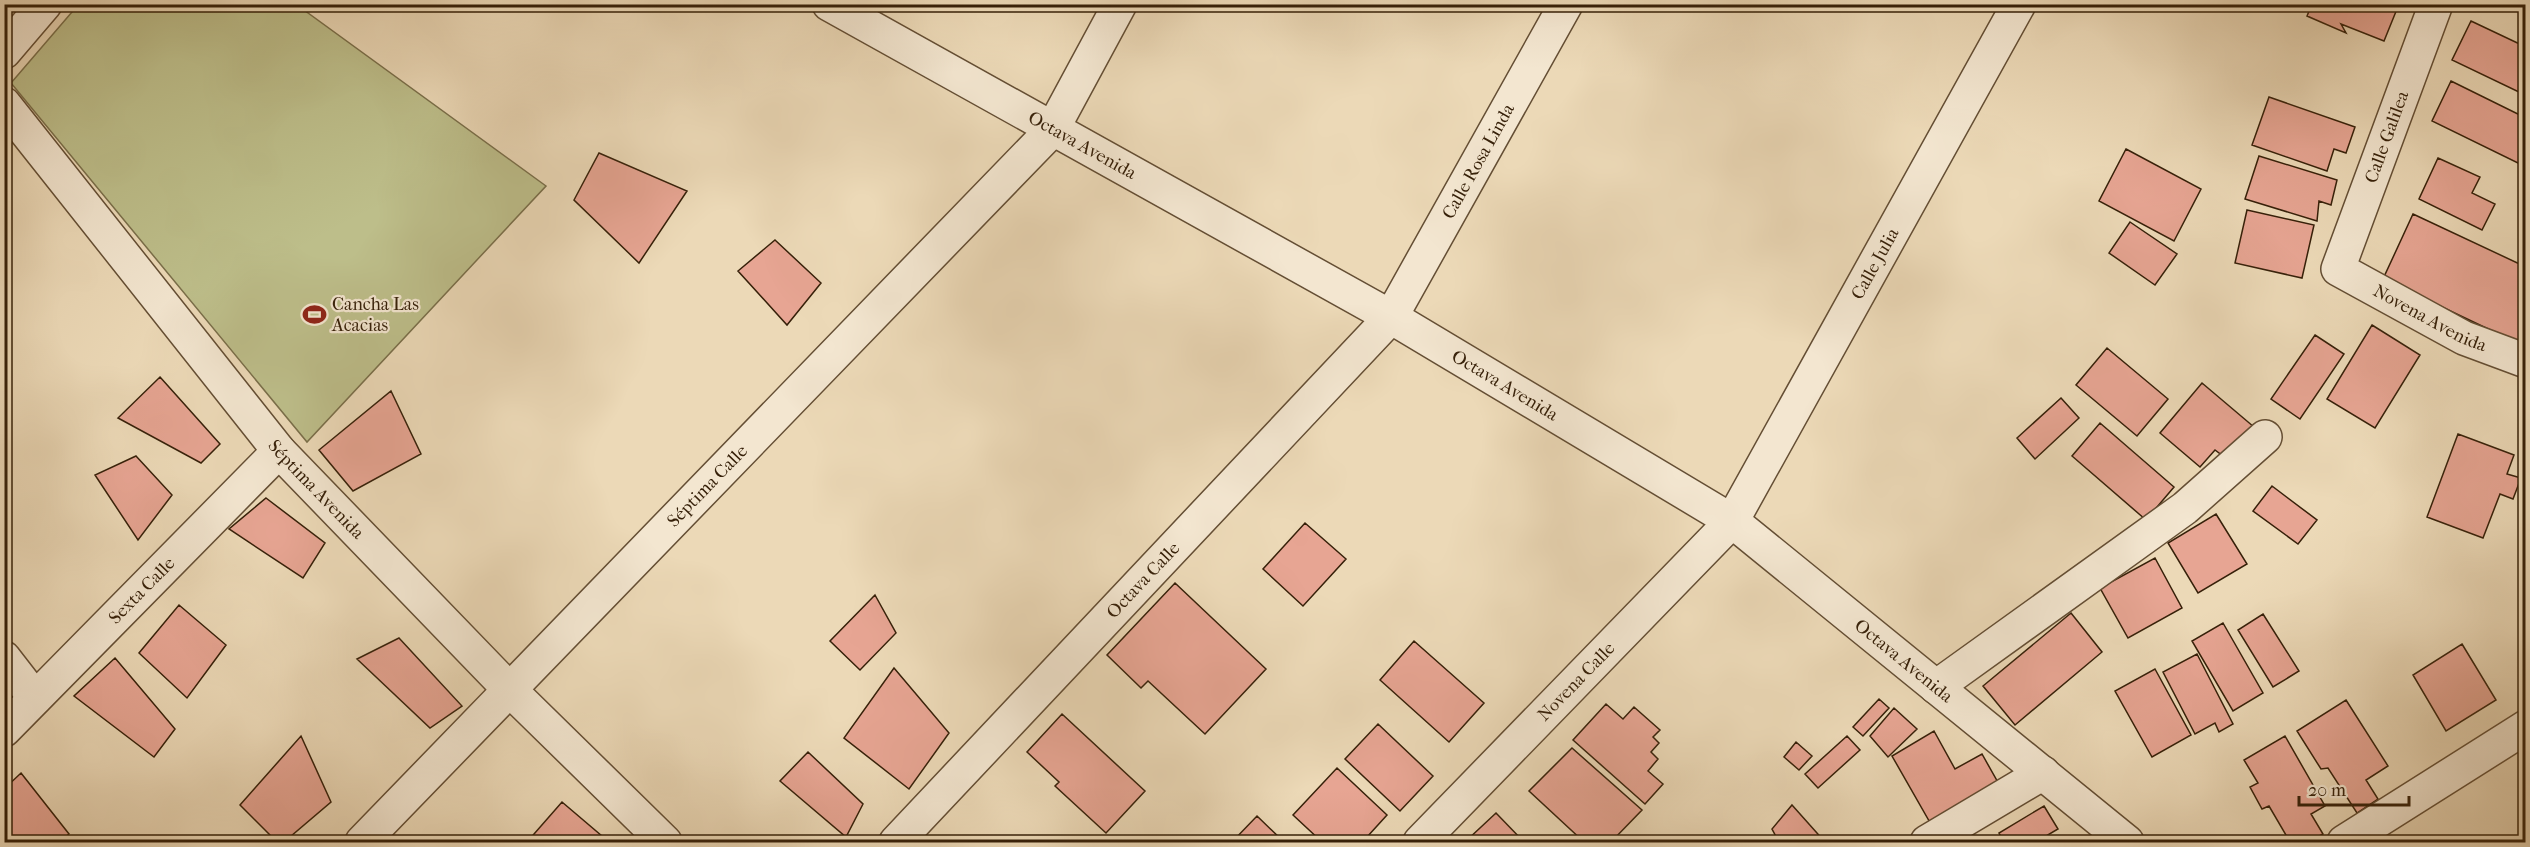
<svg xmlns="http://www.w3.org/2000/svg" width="2530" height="847" viewBox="0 0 2530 847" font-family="'IM FELL French Canon',serif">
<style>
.pitch{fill:#bdbe8a;stroke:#7a6f4a;stroke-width:1.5}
.building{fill:#e7a593;stroke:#362009;stroke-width:1.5}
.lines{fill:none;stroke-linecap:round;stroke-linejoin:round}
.minor-casing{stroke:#644e34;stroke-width:36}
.minor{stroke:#f3e6d0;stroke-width:33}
.labels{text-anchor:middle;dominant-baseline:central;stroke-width:4.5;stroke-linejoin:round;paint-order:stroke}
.street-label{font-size:18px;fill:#362009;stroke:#f3e6d0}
.poi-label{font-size:18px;fill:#362009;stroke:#f3e6d0;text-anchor:start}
</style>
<rect width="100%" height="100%" fill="#ecd9b7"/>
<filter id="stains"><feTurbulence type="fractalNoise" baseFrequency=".00333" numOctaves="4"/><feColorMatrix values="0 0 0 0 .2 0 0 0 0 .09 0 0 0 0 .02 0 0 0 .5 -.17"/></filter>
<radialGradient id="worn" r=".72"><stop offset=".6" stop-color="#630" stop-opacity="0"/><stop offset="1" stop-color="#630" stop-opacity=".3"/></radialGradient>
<!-- pitch -->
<path class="pitch" d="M78 5H297L546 186 307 442 11 83Z"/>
<!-- building -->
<path class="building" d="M2312 4H2399L2384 41 2341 24 2346 33 2307 16Z
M2471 21 2526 47V84L2521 93 2452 60Z
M2451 81 2526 118V152L2520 164 2432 121Z
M2269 97 2355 127 2346 153 2334 149 2327 171 2252 145Z
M2126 149 2201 189 2174 241 2099 201Z
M599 153 687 191 639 263 574 200Z
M2259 156 2337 180 2331 205 2319 201 2317 221 2245 199Z
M2438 158 2480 177 2472 193 2495 204 2482 230 2419 199Z
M2247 210 2314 225 2302 278 2235 263Z
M2413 214 2526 267 2524 346 2383 279Z
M2130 222 2177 254 2155 285 2109 253Z
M775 240 821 283 787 325 738 271Z
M2372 325 2420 355 2375 428 2327 399Z
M2315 335 2344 354 2300 419 2271 399Z
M2107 348 2168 399 2137 436 2076 385Z
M160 377 220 444 201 463 118 418Z
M2202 383 2254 427 2227 459 2215 450 2200 467 2160 433Z
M391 391 421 454 353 491 319 450Z
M2061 398 2079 418 2035 459 2017 438Z
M2100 423 2174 487 2146 520 2072 456Z
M2458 434 2514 455 2507 474 2521 478 2513 499 2500 494 2483 538 2427 517Z
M136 456 172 495 138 540 95 475Z
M2272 486 2317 520 2298 544 2253 511Z
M266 498 325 543 303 578 229 529Z
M2216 514 2247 564 2198 593 2168 543Z
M1305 523 1346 559 1303 606 1263 569Z
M2155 558 2182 608 2128 638 2100 588Z
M1175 583 1266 669 1205 734 1148 681 1141 688 1107 655Z
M875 595 896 633 860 670 830 641Z
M179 605 226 645 187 698 139 653Z
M2071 613 2102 652 2015 725 1983 686Z
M2263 614 2299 671 2273 687 2238 630Z
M2223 623 2263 693 2233 711 2192 641Z
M399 638 462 706 430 728 357 659Z
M1414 641 1484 703 1449 742 1380 680Z
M2462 644 2496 700 2446 731 2413 675Z
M2197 654 2233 724 2219 732 2215 723 2195 734 2163 672Z
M115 658 175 729 154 757 74 696Z
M894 668 949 733 909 789 844 738Z
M2155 669 2191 735 2152 757 2115 691Z
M1879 699 1889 708 1863 736 1853 727Z
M2346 700 2388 766 2366 780 2378 799 2357 813 2328 768 2321 769 2297 731Z
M1606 704 1623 719 1634 707 1660 730 1653 737 1659 743 1651 752 1658 759 1648 771 1663 784 1645 804 1573 740Z
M1894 708 1917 729 1888 757 1870 736Z
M1062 714 1145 791 1106 833 1055 786 1059 782 1027 752Z
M1378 724 1433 776 1400 811 1345 759Z
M1934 731 1955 769 1982 754 2000 786 1932 826 1892 756Z
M301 736 331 802 284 842H277L240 805Z
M1847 736 1860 750 1818 788 1805 774Z
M2285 736 2325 806 2311 814 2323 834 2308 842H2290L2269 806 2262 809 2250 787 2258 783 2244 760Z
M1796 742 1812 756 1799 770 1784 757Z
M1572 748 1642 810 1611 842H1584L1529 791Z
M808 752 863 804 846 837 780 781Z
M1337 768 1387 815 1367 837 1372 842H1322L1293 815Z
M21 773 69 834 59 842H4V789Z
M562 802 609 842H527Z
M1792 805 1825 842H1779L1772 829Z
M2044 806 2058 829 2036 842H2004L1999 833Z
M1496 813 1524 842H1465Z
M1257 816 1284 842H1232Z"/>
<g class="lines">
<defs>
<g id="minor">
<path id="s1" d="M829 4 1391 317 1732 521 2127 842"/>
<path id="s2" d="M2436 4 2338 269 2464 338 2526 361"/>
<path d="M4 52 45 4"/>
<path id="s3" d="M4 104 279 451 509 689 665 842"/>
<path d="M4 658 35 698"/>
<path d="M1936 687 2185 508 2265 437"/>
<path id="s4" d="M4 730 279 451"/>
<path id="s5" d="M362 842 1052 130 1120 4"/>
<path id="s6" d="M896 842 1391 317 1566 4"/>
<path id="s7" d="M1420 842 1732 521 2019 4"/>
<path d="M1927 842 2043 773"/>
<path d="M2344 842 2526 727"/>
</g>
</defs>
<!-- minor casing -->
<use href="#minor" class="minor-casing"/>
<!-- minor -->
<use href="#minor" class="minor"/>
</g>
<!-- icons -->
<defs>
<symbol id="stadium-bare" viewBox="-9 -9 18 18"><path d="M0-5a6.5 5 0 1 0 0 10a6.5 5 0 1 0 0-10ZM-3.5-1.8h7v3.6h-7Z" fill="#8f2418" stroke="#f3e6d0" stroke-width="2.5" paint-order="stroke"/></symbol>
</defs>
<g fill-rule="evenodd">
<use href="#stadium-bare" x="298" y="298" width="33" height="33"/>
</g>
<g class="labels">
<!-- street labels -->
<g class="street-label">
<text transform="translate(2387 137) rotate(-70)">Calle Galilea</text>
<text stroke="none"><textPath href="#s1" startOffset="290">Octava Avenida</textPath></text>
<text stroke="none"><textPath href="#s6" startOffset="900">Calle Rosa Linda</textPath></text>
<text stroke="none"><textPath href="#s7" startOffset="742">Calle Julia</textPath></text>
<text stroke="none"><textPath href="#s2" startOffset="387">Novena Avenida</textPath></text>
<text stroke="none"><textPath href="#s1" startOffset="776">Octava Avenida</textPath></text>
<text stroke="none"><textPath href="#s5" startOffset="496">Séptima Calle</textPath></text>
<text stroke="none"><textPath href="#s3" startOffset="496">Séptima Avenida</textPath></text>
<text stroke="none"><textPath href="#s6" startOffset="360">Octava Calle</textPath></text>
<text stroke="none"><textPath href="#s4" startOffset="196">Sexta Calle</textPath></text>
<text stroke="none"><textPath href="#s1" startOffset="1262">Octava Avenida</textPath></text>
<text stroke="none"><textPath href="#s7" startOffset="224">Novena Calle</textPath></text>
</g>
<!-- poi labels -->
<g class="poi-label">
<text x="332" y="304">Cancha Las<tspan x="332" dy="21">Acacias</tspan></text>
</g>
</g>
<!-- margin -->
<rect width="2530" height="847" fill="none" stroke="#ecd9b7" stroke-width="24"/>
<rect x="6" y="6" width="2518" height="835" fill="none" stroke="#362009" stroke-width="3"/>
<rect x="12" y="12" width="2506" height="823" fill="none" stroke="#362009" stroke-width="1.5"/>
<!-- scale -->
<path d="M2299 796v9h110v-9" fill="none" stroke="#362009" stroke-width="3"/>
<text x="2308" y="796" font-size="18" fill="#362009" stroke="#f3e6d0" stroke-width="4.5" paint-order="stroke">20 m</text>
<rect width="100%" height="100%" filter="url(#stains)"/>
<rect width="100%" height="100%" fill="url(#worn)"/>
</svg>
